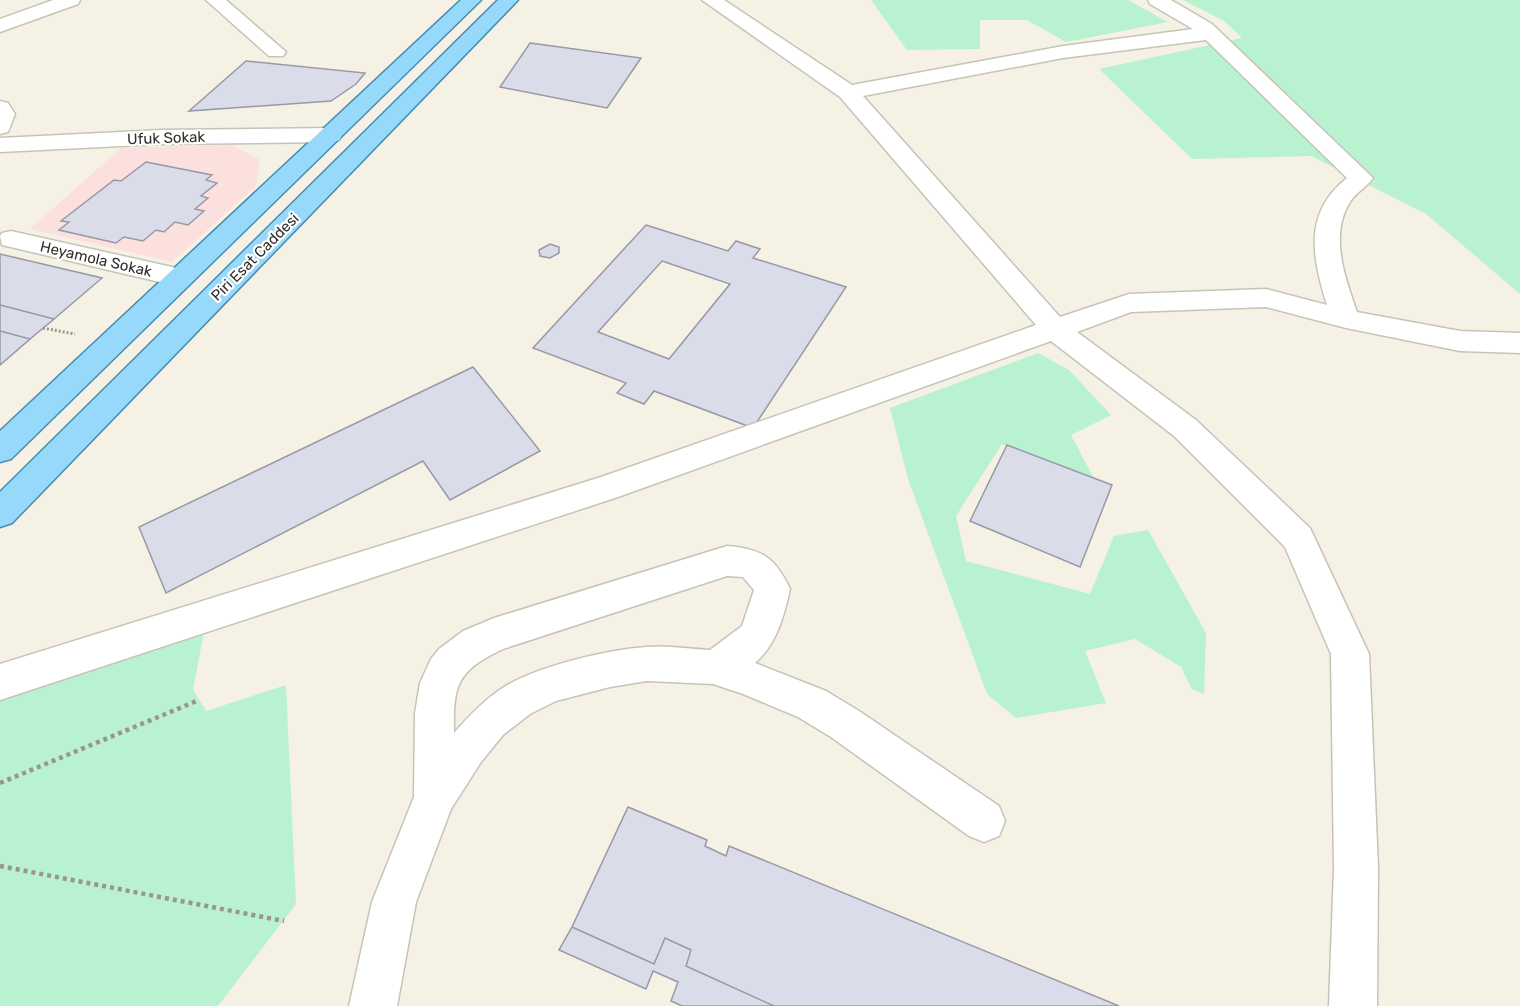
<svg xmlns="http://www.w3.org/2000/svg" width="1520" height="1006" viewBox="0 0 1520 1006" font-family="Rubik,sans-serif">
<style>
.medical{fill:#fbe0de}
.green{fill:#b9f2d1}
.building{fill:#dbdce9;stroke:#9899a4;stroke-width:1.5;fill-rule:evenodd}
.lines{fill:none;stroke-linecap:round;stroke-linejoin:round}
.minor-casing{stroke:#c6c3b7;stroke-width:3}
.major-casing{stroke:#468cb1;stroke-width:3}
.path-far1{stroke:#99968e;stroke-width:3;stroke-dasharray:2 2;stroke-linecap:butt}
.path{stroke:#99968e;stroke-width:4.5;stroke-dasharray:4 4;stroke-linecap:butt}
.minor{fill:#fff;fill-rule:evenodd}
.major{fill:#97d9fb;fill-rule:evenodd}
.labels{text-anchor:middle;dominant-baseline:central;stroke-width:4.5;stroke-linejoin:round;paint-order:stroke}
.far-street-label{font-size:15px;fill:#302e2a;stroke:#fff}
</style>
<rect width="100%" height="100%" fill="#f5f1e5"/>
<!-- medical -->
<path class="medical" d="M232 145 260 160 256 186 172 262 30 229 121 148Z"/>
<!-- green -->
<path class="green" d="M871 0H1128L1168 22 1066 42 1027 20H980V49L907 50Z
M1183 0H1520V294L1426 214 1311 156 1192 159 1099 69 1242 38 1224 21Z
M1038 353 1069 370 1111 415 1071 435 1100 490 1002 444 956 516 966 561 1090 594 1114 536 1148 530 1206 633 1204 694 1192 689 1181 667 1135 639 1085 651 1106 703 1016 718 987 694 908 479 890 408Z
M204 631 193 690 206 711 286 685 296 904 218 1006H0V700Z"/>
<!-- building -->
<path class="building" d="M530 43 641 58 607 108 500 87Z
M246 61 365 73 356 84 331 101 189 111Z
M146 162 212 175 206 180 217 183 201 196 208 198 195 209 204 211 188 225 175 222 164 232 156 230 143 241 124 237 116 243 59 230 69 222 61 221 114 180 121 181Z
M646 225 728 251 736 241 760 249 753 258 846 287 753 428 654 391 644 404 617 393 626 383 533 348ZM662 261 730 284 669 359 598 332Z
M550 244 559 247V253L550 258 540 256 539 250Z
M0 254 102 278 54 319 0 305Z
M0 305 54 319 30 339 0 331Z
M0 331 30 339 0 365Z
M473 367 540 451 450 500 423 461 166 593 139 527Z
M1007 445 1112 485 1080 567 970 521Z
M628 807 707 840 705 846 726 856 729 846 1119 1006H774L686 966 691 950 665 938 654 964 572 927Z
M572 927 654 964 665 938 691 950 686 966 774 1006H682L671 1001 678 982 653 971 646 989 559 950Z"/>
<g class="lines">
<defs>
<path id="minor" d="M53 0H80L78 4 0 32V19Z
M206 0H226L286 52 283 56H269Z
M702 0H724L852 85 1063 46 1193 29 1150 4 1148 0H1171L1212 24 1373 178C1367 187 1356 192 1350 202 1329 235 1345 278 1357 312L1460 331 1520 333V353L1460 351 1346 328 1266 307 1131 312 1077 332 1196 420 1310 528 1369 654 1378 868 1377 1006H1329L1334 868 1331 654 1285 547 1174 436 1051 341 618 497 0 700V664L601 477 1036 325 840 97ZM1206 40 1347 178C1303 213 1312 257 1327 305L1266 289 1129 294 1060 317 863 96 1063 58Z
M0 101 8 103 15 114 8 132 0 134Z
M331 128 339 130 342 135 339 140 331 142 162 144 0 152V138L162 130Z
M11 231 181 269 190 272 194 278 190 284 181 287 2 245 0 236 2 233Z
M727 546C762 549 775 557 790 589 784 616 777 644 755 663L826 691 859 711 999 806 1005 821 999 836 984 842 969 836 831 737 798 717 743 694 713 684 647 681 610 687 556 701 530 714 503 735 481 762 451 809 416 902 397 1006H349L372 902 414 797 415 713 420 683 431 659 439 649 463 631 494 618ZM727 576 743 577 754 590 742 626 710 650C689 649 667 645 646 647 605 650 534 667 501 689 482 702 468 717 454 733 453 684 457 671 503 649Z"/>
<path id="major" d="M461 0H481L11 459 0 462V431Z
M498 0H518L12 523 0 527V492Z"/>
</defs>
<!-- minor casing -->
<use href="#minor" class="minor-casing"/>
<!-- major casing -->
<use href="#major" class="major-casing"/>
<!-- path-far1 -->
<path class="path-far1" d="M43 328 75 334"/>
<!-- path -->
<path class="path" d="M0 783 199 700
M0 866 284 921"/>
<!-- minor -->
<use href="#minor" class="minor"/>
<!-- major -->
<use href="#major" class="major"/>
</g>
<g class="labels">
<!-- far-street labels -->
<g class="far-street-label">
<text transform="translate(166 138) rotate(-2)">Ufuk Sokak</text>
<text transform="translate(255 257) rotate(-45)">Piri Esat Caddesi</text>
<text transform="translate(96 259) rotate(13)">Heyamola Sokak</text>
</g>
</g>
</svg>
